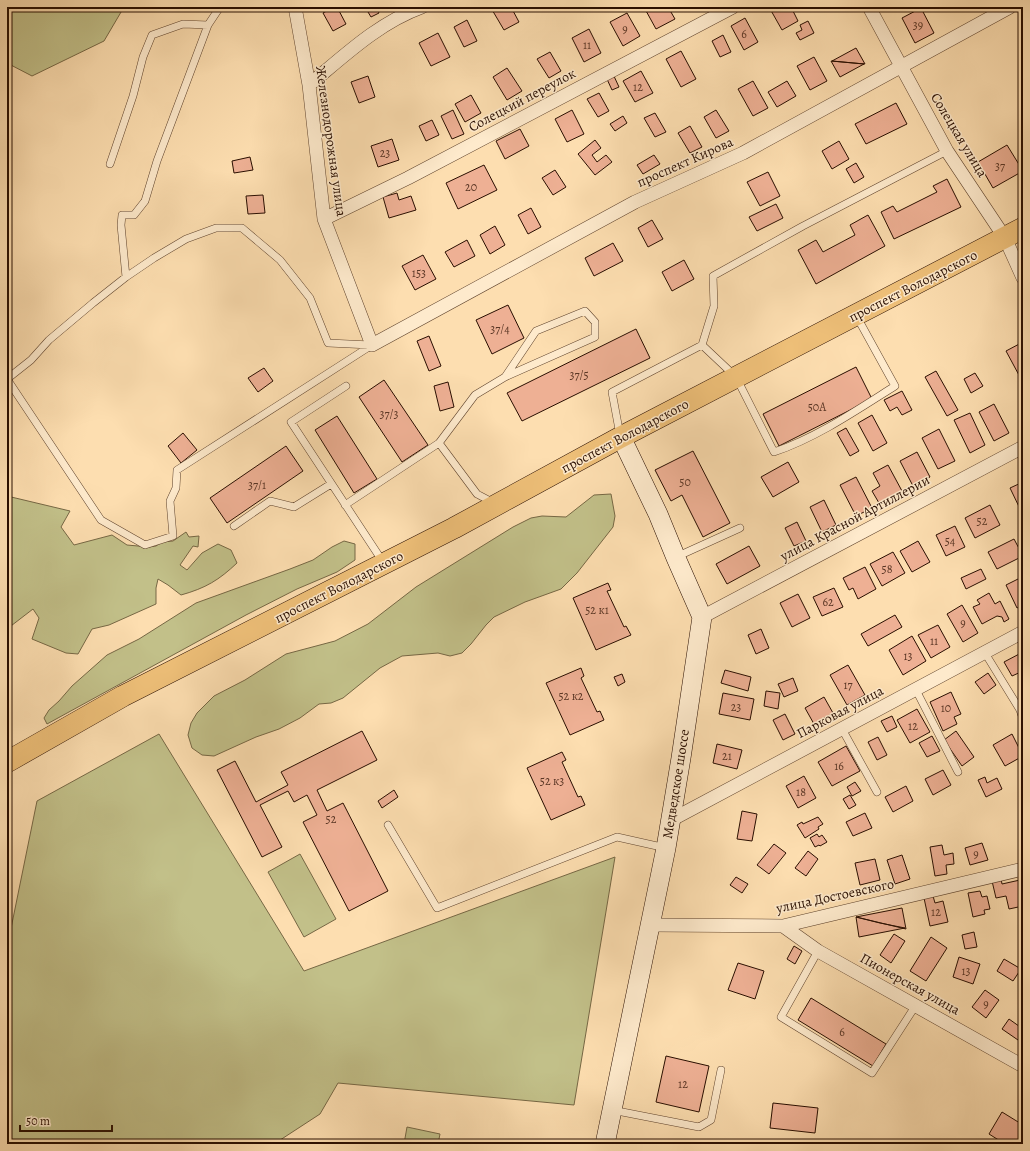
<svg xmlns="http://www.w3.org/2000/svg" width="1030" height="1151" viewBox="0 0 1030 1151" font-family="Alegreya,serif">
<style>
.green{fill:#c2c089;stroke:#766744}
.building{fill:#eeb094;stroke:#290e00}
.lines{fill:none;stroke-linecap:round;stroke-linejoin:round}
.lane-casing{stroke:#5e422c;stroke-width:8}
.street-casing{stroke:#5e422c;stroke-width:14}
.secondary-casing{stroke:#290e00;stroke-width:20}
.primary-casing{stroke:#290e00;stroke-width:22}
.lane{stroke:#feeacc;stroke-width:7}
.street{stroke:#feeacc;stroke-width:13}
.secondary{stroke:#feeacc;stroke-width:19}
.primary{stroke:#eebf78;stroke-width:21}
.labels{text-anchor:middle;dominant-baseline:central;stroke-width:3;stroke-linejoin:round;paint-order:stroke}
.number-label{font-size:12px;fill:#5a3625}
.street-label{font-size:14px;fill:#290e00;stroke:#feeacc}
</style>
<rect width="100%" height="100%" fill="#fddeb0"/>
<filter id="stains"><feTurbulence type="fractalNoise" baseFrequency=".005" numOctaves="4"/><feColorMatrix values="0 0 0 0 .2 0 0 0 0 .09 0 0 0 0 .02 0 0 0 .5 -.17"/></filter>
<radialGradient id="worn" r=".72"><stop offset=".6" stop-color="#630" stop-opacity="0"/><stop offset="1" stop-color="#630" stop-opacity=".3"/></radialGradient>
<!-- green -->
<path class="green" d="M7 7H124L104 41 32 76 7 63Z
M611 494 615 516 613 527 577 573 561 589 525 602 494 617 486 625 471 644 462 653 450 656 438 653 402 656 380 668 343 698 331 703 319 704 300 718 279 729 256 737 214 756 202 755 192 748 188 735 191 723 197 713 214 696 245 680 286 654 335 641 368 624 416 587 513 527 531 518 542 516 566 517 594 495Z
M7 496 70 511 61 527 74 545 112 535 127 545 149 547 156 546 162 542 173 541 186 532 189 537 199 536 198 547 193 546 180 565 187 570 202 553 218 544 231 550 237 563C219 580 206 588 181 595L168 585 158 579 156 588V604L109 625 92 629 78 654 66 653 32 639 39 618 33 609 7 629Z
M344 541 355 544V560L337 572 297 589 246 615 47 724 44 718 49 710 59 701 72 686 107 655 139 639 196 603 290 569 313 560 332 547Z
M159 734 304 971 615 857 574 1105 338 1083 320 1114 274 1144H7V948L37 801Z
M300 854 336 919 304 937 268 872Z
M407 1127 440 1134 438 1144H404Z"/>
<!-- building -->
<path class="building" d="M334 7H337L346 24 333 31 323 13Z
M365 7H376L379 13 371 17Z
M492 7H511L519 22 504 30 491 8Z
M648 7H668L675 19 656 29 645 9Z
M769 7H791L798 21 782 30Z
M921 8 934 33 915 43 902 18Z
M627 13 640 36 623 46 610 22Z
M745 18 758 42 744 50 731 26Z
M467 20 477 41 464 47 454 27Z
M808 21 814 33 800 40 796 33 802 30 800 25Z
M589 29 601 53 584 62 572 38Z
M438 33 450 57 431 66 419 43Z
M723 35 731 52 720 57 712 41Z
M856 48 865 64 832 61Z
M681 51 696 79 681 87 666 59Z
M550 52 561 71 549 78 537 59Z
M814 57 827 81 810 90 797 66Z
M831 61 864 64 840 77Z
M507 68 522 91 507 100 493 77Z
M641 71 653 93 635 102 623 81Z
M613 74 619 87 612 90 606 77Z
M368 76 375 97 359 103 351 82Z
M753 81 768 108 753 116 738 89Z
M787 81 796 96 777 107 768 92Z
M599 93 609 111 598 117 587 99Z
M471 95 481 113 465 122 455 104Z
M896 103 907 124 866 144 855 124Z
M453 110 464 134 452 139 441 116Z
M572 110 584 134 567 142 555 119Z
M716 110 729 131 716 138 704 117Z
M655 113 666 132 655 137 644 118Z
M623 116 627 123 615 131 610 124Z
M432 120 439 135 426 141 419 126Z
M690 126 702 147 690 153 678 133Z
M520 129 529 146 505 159 496 141Z
M392 139 399 160 378 167 371 146Z
M595 140 601 148 592 155 597 162 606 155 612 162 595 175 578 154Z
M839 141 849 159 832 169 822 151Z
M1007 145 1023 171 993 188 978 162Z
M654 155 660 164 643 174 637 165Z
M250 157 253 170 234 173 232 161Z
M856 163 864 177 854 183 846 169Z
M484 165 497 190 458 209 446 183Z
M555 170 566 187 553 195 542 178Z
M768 172 780 196 760 206 747 182Z
M947 179 961 207 894 239 881 212 893 206 897 212 937 192 933 186Z
M397 193 399 200 411 196 416 210 389 218 383 197Z
M263 195 265 213 248 214 246 196Z
M776 204 783 218 757 231 749 217Z
M531 208 541 227 528 234 518 215Z
M868 215 885 246 816 284 798 250 816 240 823 252 855 235 850 225Z
M652 220 663 239 648 247 638 228Z
M495 226 505 245 490 254 480 235Z
M467 240 475 256 454 267 445 252Z
M613 243 623 261 594 276 585 258Z
M423 255 436 279 415 290 402 266Z
M684 260 694 279 672 291 662 272Z
M508 305 524 338 492 354 476 320Z
M636 329 650 358 522 421 507 393Z
M429 336 441 366 429 371 417 341Z
M1023 342V375L1020 377 1006 351Z
M856 367 872 399 779 446 763 414Z
M264 368 273 381 258 392 248 378Z
M936 371 958 410 947 416 925 377Z
M975 373 983 386 971 393 964 379Z
M384 380 428 445 402 462 359 397Z
M448 382 454 407 440 411 434 386Z
M902 391 912 410 902 415 897 407 890 411 884 400Z
M994 404 1009 433 994 441 979 412Z
M970 413 985 445 970 453 954 420Z
M872 415 887 443 873 451 858 423Z
M337 416 377 479 354 493 315 430Z
M846 428 859 451 850 456 837 433Z
M939 429 955 461 938 469 922 438Z
M183 433 197 450 181 463 168 446Z
M286 446 303 471 227 523 210 498Z
M693 451 730 523 703 537 682 495 671 501 655 470Z
M917 452 930 477 913 486 900 461Z
M788 462 799 482 773 497 761 477Z
M888 465 902 491 879 503 872 491 880 486 873 473Z
M856 477 872 508 856 516 840 485Z
M1023 482V515L1010 488Z
M824 500 836 525 822 532 810 507Z
M990 505 1000 525 975 538 965 518Z
M797 522 806 541 794 546 785 528Z
M955 526 965 547 946 556 936 535Z
M1014 539 1023 556 997 569 988 552Z
M918 541 930 562 912 572 900 551Z
M749 546 760 566 727 584 716 564Z
M893 552 905 573 882 586 870 564Z
M865 567 876 589 858 599 853 588 849 590 843 578Z
M981 569 986 579 966 589 961 578Z
M1022 577 1023 605 1017 608 1006 585Z
M608 583 611 590 607 591 624 627 626 626 631 635 596 650 573 598Z
M834 588 843 607 822 616 813 597Z
M989 593 995 604 1000 601 1009 619 1004 622 1002 617 997 616 982 624 973 607 980 604 977 600Z
M798 594 810 618 792 627 780 603Z
M962 605 978 633 963 642 947 614Z
M895 615 902 627 868 646 861 634Z
M938 625 950 647 931 658 918 635Z
M761 629 769 648 756 654 748 635Z
M912 636 926 661 903 675 889 650Z
M1023 652V671L1012 676 1004 662Z
M848 665 865 695 847 705 830 675Z
M581 668 584 676 581 678 597 712 600 711 604 720 570 735 546 683Z
M725 670 751 677 748 691 721 683Z
M988 673 996 685 984 694 975 682Z
M622 674 625 682 618 686 614 677Z
M793 678 798 691 784 697 778 684Z
M766 691 780 693 778 709 764 706Z
M951 692 961 714 954 717 957 724 943 731 930 702Z
M723 693 754 699 750 720 719 714Z
M824 697 833 713 814 724 805 708Z
M917 709 930 732 910 743 897 720Z
M785 714 795 734 783 740 773 720Z
M892 716 897 727 887 732 881 721Z
M362 731 377 760 317 790 327 811 343 803 388 891 349 911 303 822 317 815 307 795 294 802 288 791 260 805 282 847 262 857 217 770 235 761 256 802 288 785 281 772Z
M956 731 974 757 962 766 944 740Z
M1012 734 1023 756 1005 766 993 745Z
M932 736 940 751 927 757 919 743Z
M878 737 887 755 877 760 868 742Z
M717 744 742 750 737 769 713 763Z
M846 746 860 771 832 786 818 762Z
M562 752 566 760 562 762 578 797 581 796 585 805 551 820 527 768Z
M943 770 951 785 933 795 925 779Z
M804 776 816 798 798 808 786 786Z
M985 777 987 783 997 778 1002 789 986 797 978 780Z
M855 782 861 791 852 796 847 787Z
M906 786 913 801 893 812 885 797Z
M394 790 398 797 382 808 378 801Z
M850 795 856 805 849 809 843 799Z
M742 811 757 814 752 841 737 839Z
M865 813 872 828 853 836 846 822Z
M818 817 823 824 818 827 819 829 805 838 797 825 802 822 803 824Z
M817 834 819 837 822 835 827 842 820 846 819 845 815 847 810 838Z
M982 843 988 860 970 865 965 848Z
M774 844 786 853 769 874 757 865Z
M942 845 944 855 953 853 954 864 946 865 947 874 935 876 930 847Z
M808 851 818 859 806 876 795 868Z
M902 855 910 879 895 884 887 860Z
M875 859 880 880 860 885 855 863Z
M736 877 748 884 742 893 730 885Z
M1001 879 1002 884 1020 880 1023 892V906L1009 909 1006 896 996 898 992 881Z
M980 891 982 897 987 896 990 909 984 910 985 914 973 917 968 893Z
M933 896 935 903 943 901 948 922 930 926 924 898Z
M902 908 906 929 856 917Z
M856 917 880 923 905 928 859 937Z
M974 932 977 947 965 949 962 935Z
M894 934 905 941 891 963 880 955Z
M931 937 947 948 926 981 910 971Z
M794 946 802 951 795 964 787 959Z
M959 957 980 964 973 984 953 977Z
M1004 959 1021 969 1013 981 997 971Z
M738 963 764 971 755 999 728 990Z
M985 990 999 1000 986 1018 972 1007Z
M811 998 886 1044 873 1066 798 1020Z
M1009 1019 1023 1029V1032L1018 1040 1002 1029Z
M666 1056 709 1066 699 1112 656 1102Z
M773 1103 818 1108 815 1133 770 1128Z
M1002 1112 1023 1125V1144H1005L989 1134Z"/>
<g class="lines">
<defs>
<path id="lane" d="M110 164 133 96 143 57 152 35 183 24 208 25
M126 277 121 225 122 215H134L145 201 157 161 208 25 220 7
M702 345 714 306 713 276 803 226 947 151
M7 379 101 520 145 545 173 536 170 501 176 488 177 470 372 345
M7 379 31 360 49 340 93 303 126 277 154 258 186 239 216 228H242L280 260 310 298 328 343 371 345
M346 386 291 422 383 562
M620 435 612 392 702 345 736 377 774 452C816 438 857 410 895 386L857 317
M494 503 477 494 439 443 475 395 505 377 595 337V322L585 311 536 331 505 377
M345 505 439 443
M234 526 270 501 294 507 331 484
M676 557 740 528
M985 653 1020 710 1023 719
M916 690 958 772
M842 729 877 792
M388 825 437 908 617 837 666 848
M818 951 781 1017 872 1073 916 1005
M612 1110 699 1127 711 1120 721 1070"/>
<path id="street" d="M295 7 309 85 324 219 372 345 635 202 743 153 1010 7
M869 7 947 151 1005 238 1023 278
M309 85C344 56 378 23 422 7
M324 219 408 178 733 7
M702 617 1023 447
M671 820 1023 632
M650 925 783 926 1023 869
M783 926 818 951 1023 1066"/>
<path id="secondary" d="M605 1144 666 848 681 758 702 617 676 558 658 514 621 437"/>
<path id="primary" d="M7 762 123 696 454 528 621 437 1023 228"/>
</defs>
<!-- lane casing -->
<use href="#lane" class="lane-casing"/>
<!-- street casing -->
<use href="#street" class="street-casing"/>
<!-- secondary casing -->
<use href="#secondary" class="secondary-casing"/>
<!-- primary casing -->
<use href="#primary" class="primary-casing"/>
<!-- lane -->
<use href="#lane" class="lane"/>
<!-- street -->
<use href="#street" class="street"/>
<!-- secondary -->
<use href="#secondary" class="secondary"/>
<!-- primary -->
<use href="#primary" class="primary"/>
</g>
<g class="labels">
<!-- number labels -->
<g class="number-label">
<text x="918" y="25">39</text>
<text x="625" y="29">9</text>
<text x="744" y="34">6</text>
<text x="587" y="45">11</text>
<text x="638" y="87">12</text>
<text x="385" y="153">23</text>
<text x="1000" y="166">37</text>
<text x="471" y="187">20</text>
<text x="419" y="273">153</text>
<text x="500" y="329">37/4</text>
<text x="579" y="375">37/5</text>
<text x="817" y="407">50А</text>
<text x="389" y="414">37/3</text>
<text x="685" y="482">50</text>
<text x="257" y="485">37/1</text>
<text x="982" y="521">52</text>
<text x="950" y="541">54</text>
<text x="887" y="569">58</text>
<text x="828" y="602">62</text>
<text x="597" y="610">52 к1</text>
<text x="963" y="623">9</text>
<text x="934" y="641">11</text>
<text x="908" y="656">13</text>
<text x="848" y="685">17</text>
<text x="571" y="696">52 к2</text>
<text x="736" y="707">23</text>
<text x="946" y="708">10</text>
<text x="913" y="726">12</text>
<text x="727" y="756">21</text>
<text x="839" y="766">16</text>
<text x="552" y="781">52 к3</text>
<text x="801" y="792">18</text>
<text x="331" y="819">52</text>
<text x="976" y="854">9</text>
<text x="936" y="912">12</text>
<text x="966" y="971">13</text>
<text x="986" y="1004">9</text>
<text x="842" y="1032">6</text>
<text x="683" y="1084">12</text>
</g>
<!-- street labels -->
<g class="street-label">
<text transform="translate(522 100) rotate(-28)">Солецкий переулок</text>
<text transform="translate(959 135) rotate(59)">Солецкая улица</text>
<text transform="translate(331 141) rotate(82)">Железнодорожная улица</text>
<text transform="translate(685 162) rotate(-24)">проспект Кирова</text>
<text transform="translate(913 286) rotate(-27)">проспект Володарского</text>
<text transform="translate(625 436) rotate(-28)">проспект Володарского</text>
<text transform="translate(855 518) rotate(-28)">улица Красной Артиллерии</text>
<text transform="translate(339 587) rotate(-27)">проспект Володарского</text>
<text transform="translate(840 712) rotate(-28)">Парковая улица</text>
<text transform="translate(676 784) rotate(-81)">Медведское шоссе</text>
<text transform="translate(835 896) rotate(-12)">улица Достоевского</text>
<text transform="translate(910 984) rotate(29)">Пионерская улица</text>
</g>
</g>
<!-- margin -->
<rect width="1030" height="1151" fill="none" stroke="#fddeb0" stroke-width="24"/>
<rect x="8" y="8" width="1014" height="1135" fill="none" stroke="#290e00" stroke-width="2"/>
<rect x="12" y="12" width="1006" height="1127" fill="none" stroke="#290e00"/>
<!-- scale -->
<path d="M20 1125v6h92v-6" fill="none" stroke="#290e00" stroke-width="2"/>
<text x="26" y="1125" font-size="12" fill="#290e00" stroke="#feeacc" stroke-width="3" paint-order="stroke">50 m</text>
<rect width="100%" height="100%" filter="url(#stains)"/>
<rect width="100%" height="100%" fill="url(#worn)"/>
</svg>
